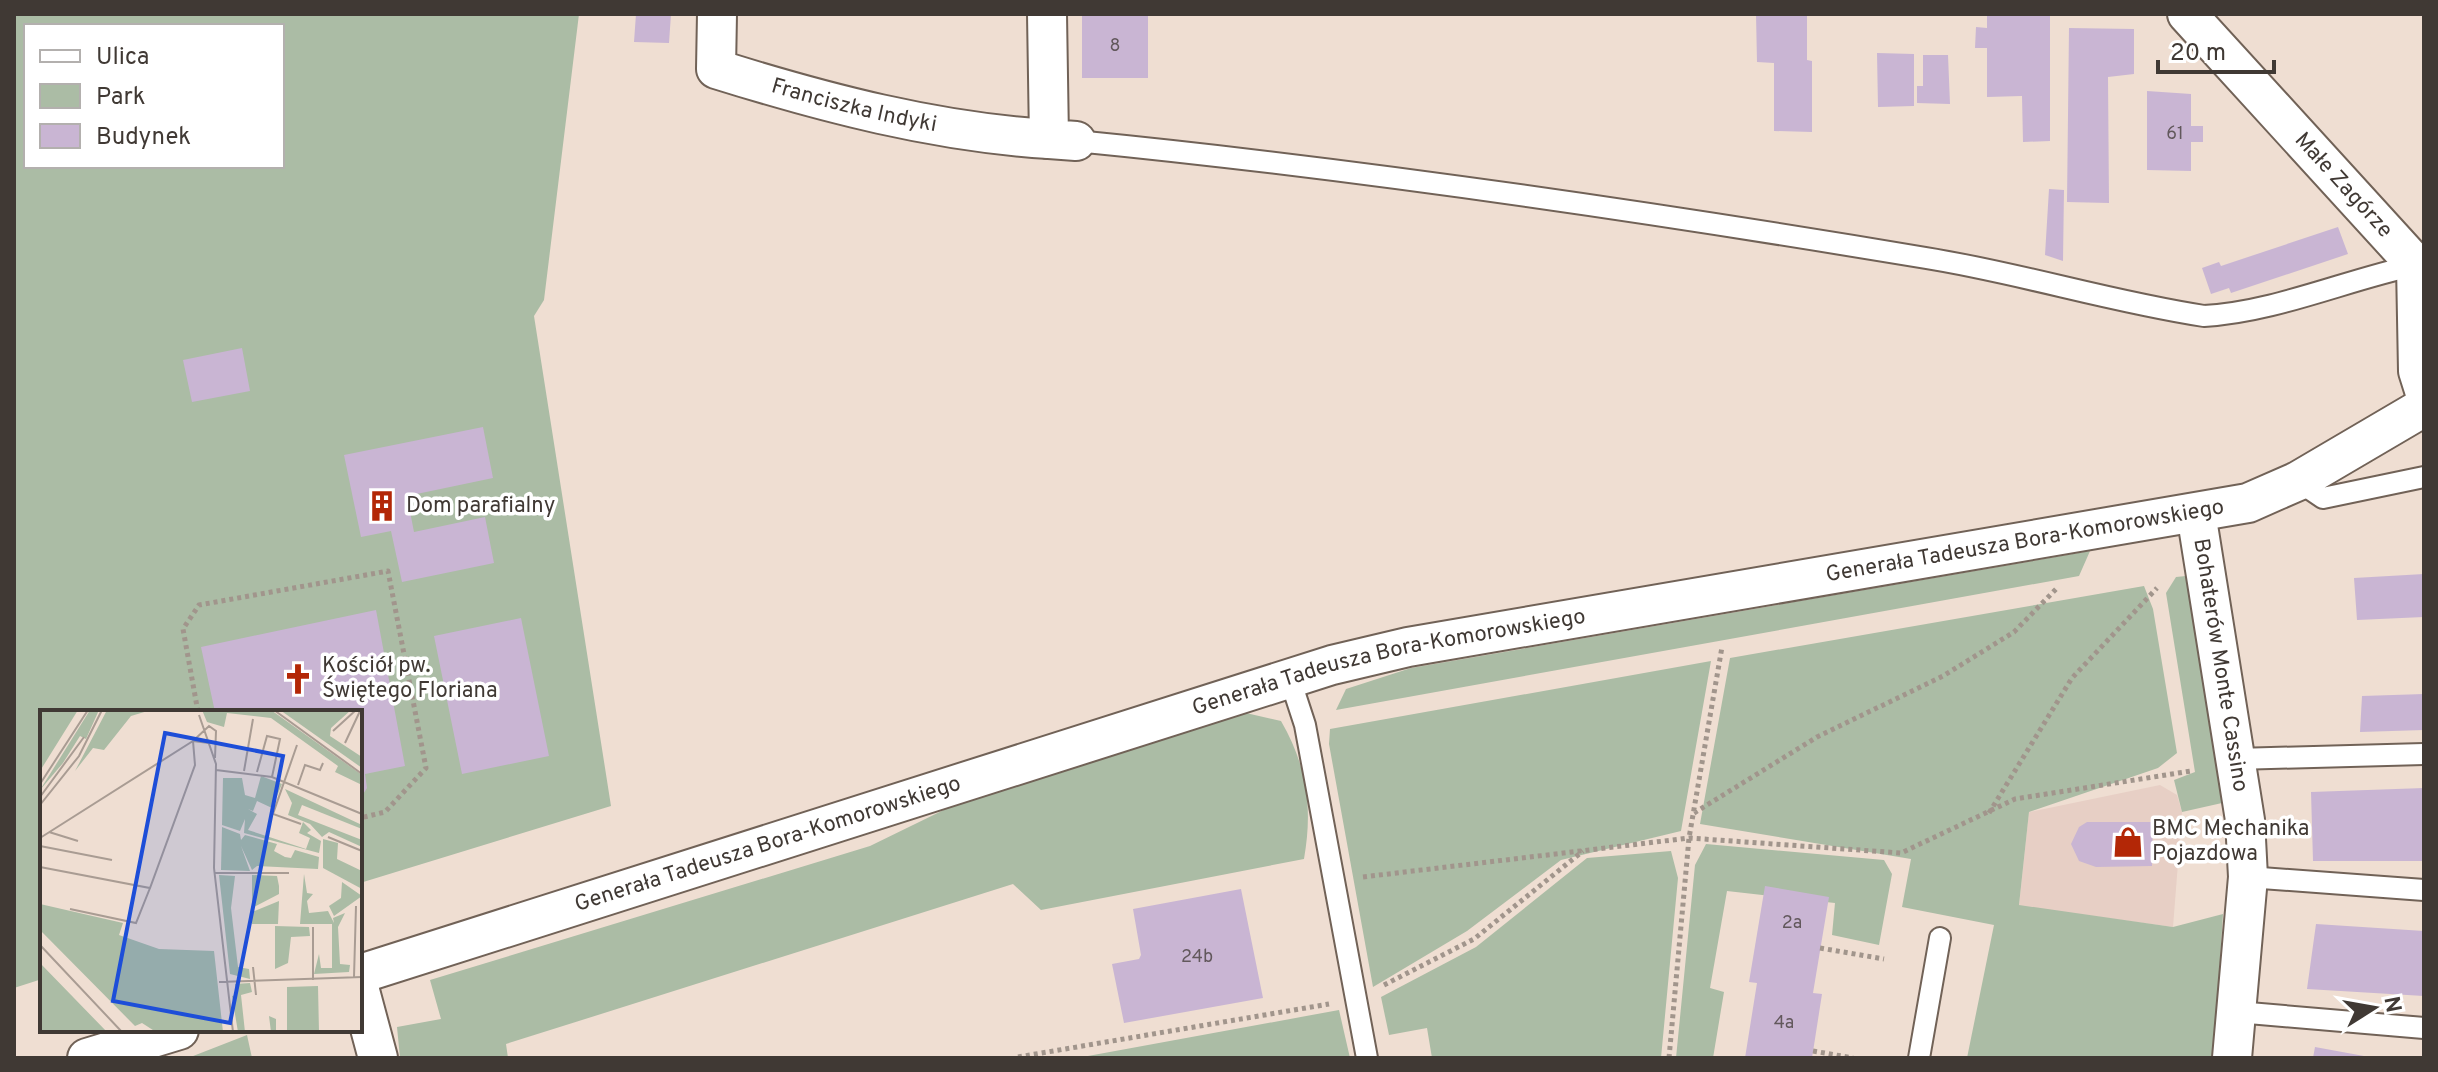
<svg xmlns="http://www.w3.org/2000/svg" width="2438" height="1072" viewBox="0 0 2438 1072" font-family="Overpass,sans-serif">
<style>
.commercial{fill:#e7cfc5}
.green{fill:#abbca5;fill-rule:evenodd}
.building{fill:#c9b5d3}
.lines{fill:none;stroke-linecap:round;stroke-linejoin:round}
.service-casing{stroke:#716257;stroke-width:24}
.minor-casing{stroke:#716257;stroke-width:42}
.path{stroke:#a1958c;stroke-width:5;stroke-dasharray:4 4;stroke-linecap:butt}
.service{stroke:#fff;stroke-width:20}
.minor{stroke:#fff;stroke-width:38}
.labels{text-anchor:middle;dominant-baseline:central;stroke-width:7;stroke-linejoin:round;paint-order:stroke}
.number-label{font-size:18px;fill:#62585c}
.street-label{font-size:22px;fill:#403934;stroke:#fff}
.poi-label{font-size:22px;fill:#403934;stroke:#fff;text-anchor:start}
.inset-road{fill:none;stroke:#a99c93;stroke-width:2}
.view{fill:#1d4ed8;fill-opacity:0.15;stroke:#1d4ed8;stroke-width:4}
.inset-edge{fill:none;stroke:#403934;stroke-width:4}
</style>
<rect width="100%" height="100%" fill="#efded2"/>
<!-- commercial -->
<path class="commercial" d="M2160 785 2177 795 2182 812 2173 927 2019 906 2029 812Z"/>
<!-- green -->
<path class="green" d="M14 14H579L544 300 534 316 611 806 360 883V712H42V979L14 988ZM26 26H282V166H26Z
M2090 551 2079 576 1336 710 1346 689 1411 668Z
M2186 576 2222 803 2182 812 2174 780 2195 772 2166 593 2176 577Z
M2144 586 2153 609 2177 753 2158 768 2029 812 2019 905 2173 927 2223 914 2214 1058H1967L1994 925 1902 907 1911 859 1700 824 1730 658Z
M1711 661 1681 831 1561 860 1467 931 1373 987 1329 744 1330 729Z
M1246 713 1281 721C1307 766 1313 808 1304 859L1041 910 1013 884 506 1044 508 1058H400L397 1027 441 1019 430 980 870 846 956 804Z
M1706 844 1884 860 1892 874 1879 945 1832 935 1835 903 1727 891 1710 988 1724 992 1713 1058H1676L1695 865Z
M1671 851 1678 878 1661 1058H1432L1427 1028 1389 1035 1381 997 1476 947 1587 858Z
M1339 1010 1350 1058H1077Z
M247 1035 252 1058H188Z"/>
<!-- building -->
<path class="building" d="M636 14H671L669 43 634 42Z
M1082 14H1148V78H1082Z
M1756 14H1807V60L1812 61V132L1774 131V63L1757 62Z
M1987 14H2050V141L2023 142 2022 96 1987 97V48H1975L1976 27 1987 28Z
M2069 28 2134 29V74L2108 77 2109 203 2067 202Z
M1877 53 1914 54V106L1878 107Z
M1923 55H1948L1950 104 1917 103V86H1923Z
M2147 91 2191 94V126H2203V142H2191V171L2147 170Z
M2049 189 2064 190 2063 261 2045 255Z
M2338 227 2348 254 2231 293 2229 288 2211 294 2202 268 2219 262 2221 266Z
M242 348 250 391 192 402 183 360Z
M483 427 493 478 407 496 414 532 485 517 494 563 402 582 391 531 361 537 344 455Z
M2424 574V617L2357 620 2354 578Z
M376 610 405 766 365 774 367 788 360 799V712H215L201 647Z
M521 618 549 756 462 774 434 636Z
M2424 694V730L2360 732 2362 696Z
M2424 788V861H2313L2311 792Z
M2087 822H2153L2152 866 2096 867 2079 861 2071 844 2079 827Z
M1765 886 1829 897 1813 993 1822 994 1812 1058H1745L1757 983 1749 982Z
M1241 889 1263 998 1124 1023 1112 964 1139 959 1141 955 1133 909Z
M2316 924 2424 931V996L2307 989Z
M2315 1047 2364 1056V1058H2313Z"/>
<g class="lines">
<defs>
<path id="service" d="M1076 141C1361 169 1644 211 1926 258 2020 273 2111 302 2204 316 2275 312 2346 280 2416 265L2419 268
M2298 481 2323 498 2424 477
M1289 676 1305 725 1367 1058
M2236 759 2424 754
M2248 877 2424 890
M2237 1012 2424 1028
M1919 1058 1940 938"/>
<g id="minor">
<path id="s1" d="M717 14 716 69C825 103 935 132 1049 139"/>
<path d="M1047 14 1049 139 1076 141"/>
<path id="s2" d="M2187 14 2416 265 2418 371 2424 390"/>
<path id="s3" d="M2196 513 2245 820 2248 877 2232 1058"/>
<path id="s4" d="M360 974 1332 665 1408 647 2248 503 2298 481 2424 407"/>
<path d="M360 991 378 1058"/>
<path d="M87 1058 179 1030"/>
</g>
</defs>
<!-- service casing -->
<use href="#service" class="service-casing"/>
<!-- minor casing -->
<use href="#minor" class="minor-casing"/>
<!-- path -->
<path class="path" d="M198 712 183 629 199 605 388 571 426 768 385 812 360 818
M1694 813 1817 737 1943 676 2014 632 2057 588
M1989 813 2072 678 2157 588
M1363 877 1689 838 1901 853 2015 799 2191 771
M1820 948 1884 959
M1384 985 1474 939 1583 851
M1813 1051 1853 1058
M1018 1057 1329 1004
M1669 1058 1689 838 1722 647"/>
<!-- service -->
<use href="#service" class="service"/>
<!-- minor -->
<use href="#minor" class="minor"/>
</g>
<!-- icons -->
<defs>
<symbol id="building-bare" viewBox="-9 -9 18 18"><path d="M-4-6H4V6H1V3H-1V6H-4ZM-2.5-4.3h1.7v1.8h-1.7ZM.8-4.3h1.7v1.8H.8ZM-2.5-1h1.7V.8h-1.7ZM.8-1h1.7V.8H.8Z" fill="#b32706" stroke="#fff" stroke-width="2.5" paint-order="stroke"/></symbol>
<symbol id="church-bare" viewBox="-9 -9 18 18"><path d="M-1.2-6h2.4v3.5h3.3v2.4h-3.3V6h-2.4V-.1h-3.3v-2.4h3.3Z" fill="#b32706" stroke="#fff" stroke-width="2.5" paint-order="stroke"/></symbol>
<symbol id="shop-bare" viewBox="-9 -9 18 18"><path d="M-5-2.5h2.3a2.7 3.5 0 0 1 5.4 0H5L5.5 6h-11ZM-1.5-2.5h3a1.5 2.3 0 0 0-3 0Z" fill="#b32706" stroke="#fff" stroke-width="2.5" paint-order="stroke"/></symbol>
</defs>
<g fill-rule="evenodd">
<use href="#building-bare" x="360" y="484" width="44" height="44"/>
<use href="#church-bare" x="276" y="657" width="44" height="44"/>
<use href="#shop-bare" x="2106" y="820" width="44" height="44"/>
</g>
<g class="labels">
<!-- number labels -->
<g class="number-label">
<text x="1115" y="46">8</text>
<text x="2175" y="134">61</text>
<text x="1792" y="923">2a</text>
<text x="1197" y="957">24b</text>
<text x="1784" y="1023">4a</text>
</g>
<!-- street labels -->
<g class="street-label">
<text stroke="none"><textPath href="#s1" startOffset="198">Franciszka Indyki</textPath></text>
<text stroke="none"><textPath href="#s2" startOffset="232">Małe Zagórze</textPath></text>
<text stroke="none"><textPath href="#s4" startOffset="1724">Generała Tadeusza Bora-Komorowskiego</textPath></text>
<text stroke="none"><textPath href="#s4" startOffset="1076">Generała Tadeusza Bora-Komorowskiego</textPath></text>
<text stroke="none"><textPath href="#s3" startOffset="154">Bohaterów Monte Cassino</textPath></text>
<text stroke="none"><textPath href="#s4" startOffset="428">Generała Tadeusza Bora-Komorowskiego</textPath></text>
</g>
<!-- poi labels -->
<g class="poi-label">
<text x="406" y="506">Dom parafialny</text>
<text x="322" y="666">Kościół pw.<tspan x="322" dy="25">Świętego Floriana</tspan></text>
<text x="2152" y="829">BMC Mechanika<tspan x="2152" dy="25">Pojazdowa</tspan></text>
</g>
</g>
<!-- overview -->
<g transform="translate(40 710)">
<rect width="322" height="322" fill="#efded2"/>
<path d="M0 0H38L0 61ZM50 0H59L46 29 40 26 23 53 0 80ZM67 0H111L91 6 64 40 53 38 35 61ZM162 0H231L322 65V75L295 62 298 56 231 8 187 3 184 17 167 12ZM240 0H311L291 18 290 26 322 47V58ZM221 66 242 74 232 98 217 91 213 101 208 99 217 104 208 120 266 139 270 128 259 123 263 112 271 120 267 123 281 131 279 143 204 123 205 109 200 121 182 115 183 68H202L205 85 215 88ZM245 79 322 115V119L262 95 258 105 322 130V137L289 122 282 127 270 114 248 105 252 93ZM182 117 200 124 201 130 205 125 237 134 234 141 245 147 251 148 255 140 279 147 278 159 217 156 212 160 201 136 210 161 181 160ZM283 129 298 133 297 149 322 161V179L283 158ZM264 164 267 183 273 184 267 191 269 203 288 201 294 213 293 208 305 203 298 217 300 254 310 255 309 262 274 264 279 244 281 258H292V214H260ZM179 165 195 166 191 198 198 257 209 259 210 269 190 264ZM212 165 237 166 239 176V184L212 198ZM302 172 322 186 294 206 289 196 301 188ZM239 191 238 214H212V202ZM0 194 83 213 79 225 119 239 174 241 183 322H116L102 313 95 316 0 220ZM235 216 269 217 270 226 251 227 248 253 235 259ZM0 253 67 322H0ZM210 273 212 282 201 285 205 322H198L192 286 196 285 195 274ZM278 276 279 322H231L229 306 236 309V322L247 321V277Z" fill="#abbca5"/>
<path class="inset-road" d="M234 0 322 64M159 5 176 54 174 158 193 322M293 21 316 0M305 33 320 1M257 35 233 104 261 114M176 60 232 67 322 104M204 61 213 9M217 62 227 26 240 29 232 67M0 74 48 0M258 75 265 55 280 60 283 53M0 87 44 27M0 95 39 46 62 0M9 122 38 131M288 127 322 141M0 128 153 31 169 33M0 136 72 150M0 157 110 178 155 55 153 31 169 16 176 21 175 48M175 163H249M30 199 96 213 110 178M273 217V270M0 235 82 322M213 257 216 285M314 267 316 196M179 272 322 267"/>
<path class="view" d="M125 23 243 46 190 313 73 291Z"/>
<rect width="322" height="322" class="inset-edge"/>
</g>
<!-- border -->
<rect width="2438" height="1072" fill="none" stroke="#403934" stroke-width="32"/>
<!-- legend -->
<rect x="24" y="24" width="260" height="144" fill="#ffffff" stroke="#b3b0ae" stroke-width="2"/>
<rect x="40" y="50" width="40" height="12" fill="#ffffff" stroke="#b3b0ae" stroke-width="2"/>
<text x="96" y="64" font-size="24" fill="#403934">Ulica</text>
<rect x="40" y="84" width="40" height="24" fill="#abbca5" stroke="#b3b0ae" stroke-width="2"/>
<text x="96" y="104" font-size="24" fill="#403934">Park</text>
<rect x="40" y="124" width="40" height="24" fill="#c9b5d3" stroke="#b3b0ae" stroke-width="2"/>
<text x="96" y="144" font-size="24" fill="#403934">Budynek</text>
<!-- north arrow -->
<g transform="translate(2374 1008) rotate(79)" stroke="#ffffff" stroke-width="6" paint-order="stroke">
<path d="M0-6L14 30L0 20L-14 30Z" fill="#403934"/>
<text y="-12" font-size="22" font-weight="bold" text-anchor="middle" fill="#403934">N</text>
</g>
<!-- scale -->
<path d="M2158 60v12h116v-12" fill="none" stroke="#403934" stroke-width="4"/>
<text x="2170" y="60" font-size="24" fill="#403934" stroke="#ffffff" stroke-width="6" paint-order="stroke">20 m</text>
</svg>
